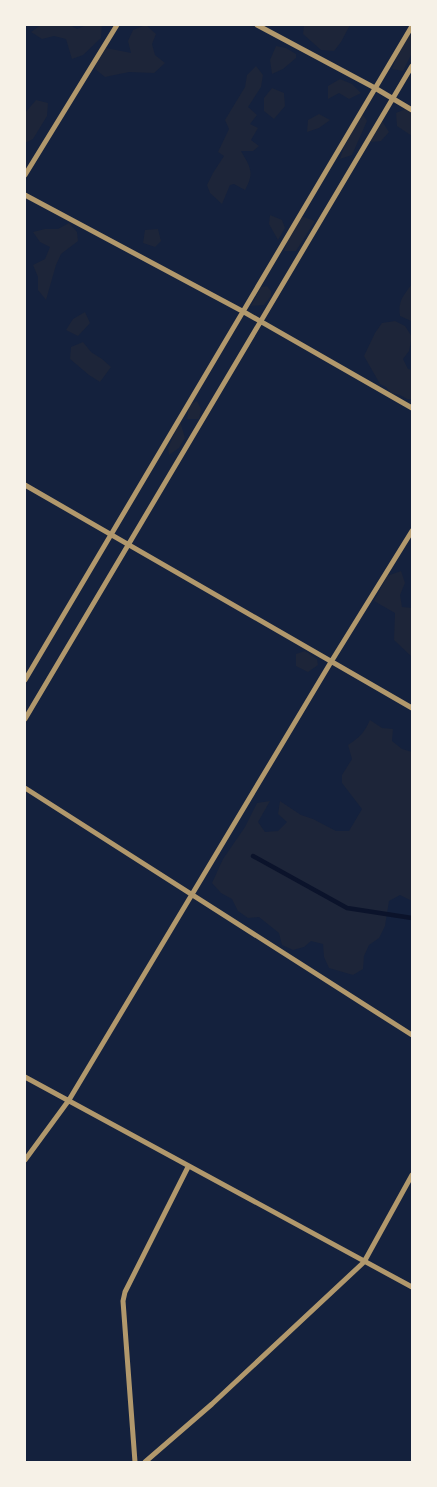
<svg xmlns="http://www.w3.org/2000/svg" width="437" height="1487" viewBox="0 0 437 1487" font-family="'Fira Sans Condensed',sans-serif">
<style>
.green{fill:#1d2539}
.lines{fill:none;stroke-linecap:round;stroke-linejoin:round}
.stream{stroke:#0b132b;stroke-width:4.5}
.minor{stroke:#b1986c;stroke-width:5}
</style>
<rect width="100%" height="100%" fill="#14213d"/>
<!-- green -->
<path class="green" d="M41 25H70L77 29 87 25H102L101 38 83 55 72 59 66 39 54 36 42 39 31 32Z
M146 25 156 34 152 44 155 55 165 63 154 73 129 72 105 77 95 69 97 59 106 48 131 53 128 41 133 30Z
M304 25H350L341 42 334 51 321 50 303 34Z
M412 29V53L403 71 392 69 397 56Z
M276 46 286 48 296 54V58L283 69 272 74 270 60Z
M256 66 263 75 261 87 248 107 257 115 250 124 258 128 251 140 259 146 253 151H241C250 167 255 172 245 190L234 184 230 185 222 204 210 193 207 185 213 173 224 156 218 152 229 129 225 120 245 87 247 75Z
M340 79 352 84 361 93 349 99 339 93 328 99V86Z
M272 88 284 93 285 106 274 119 264 111V98Z
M36 100 48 103 47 116 33 139 25 143V113Z
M408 108 412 110V136L397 126 396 113Z
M362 113 367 121 352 155 340 159 344 147Z
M319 114 330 120 319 128 307 132 308 120Z
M382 121 389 132 381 141 371 142 372 130Z
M270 215 282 220 285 228 278 240 269 224Z
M301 216 315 221 296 251H284L288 239Z
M69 223 77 232 78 241 61 254 56 265 46 300 38 290V277L33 265 45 259 50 247 40 242 33 232 45 229H58Z
M158 229 161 241 155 247 143 243 145 230Z
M412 284V320L411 321 400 316C398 301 403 296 412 284Z
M267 286 271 291V296L264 305 251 306 261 287Z
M85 312 90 323 78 336 66 330 73 319Z
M395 321 405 326 412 337 409 351 403 359 408 369 412 370V399H407L400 395 391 393 386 387 380 384 364 356 375 333 382 323Z
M83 342 91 352 102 359 111 367 100 382 89 375 70 359 71 347Z
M197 401 201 409 199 419H187L189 405Z
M180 421 185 438 179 448 169 455 168 448Z
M401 571 405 583 400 595 402 607 412 608V657L394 640 395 613 374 601 387 576Z
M305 651 317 659 318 665 308 672 296 666V654Z
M370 720 382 728 393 729 392 741 402 749 412 752V901L400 895 389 901 385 926 379 938 369 945 364 956 363 969 353 975 329 968 324 957 323 944 311 941 304 947 293 950 282 945 279 933 259 917 248 918 238 911 232 899 221 893 212 883 223 859 245 827 257 803 270 801 258 822 265 832 278 831 287 822 278 814 280 801 301 815 313 819 336 831H349L362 809 342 783V775L352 759 348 745C360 737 364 733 370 720Z"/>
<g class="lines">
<!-- stream -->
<path class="stream" d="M253 856 347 908 412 918"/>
<!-- minor -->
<path class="minor" d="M257 25 375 88 412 110
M25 175 117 25
M25 195 244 312 412 408
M25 485 412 708
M25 680 412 26
M25 719 412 66
M25 788 412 1035
M25 1077 412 1287
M25 1160 69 1100 331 662 412 531
M135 1462 123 1301 125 1292 188 1167
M145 1462 212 1404 364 1262 412 1175"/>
</g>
<!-- border -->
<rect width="437" height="1487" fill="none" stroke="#f6f1e7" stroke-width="52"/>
</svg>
